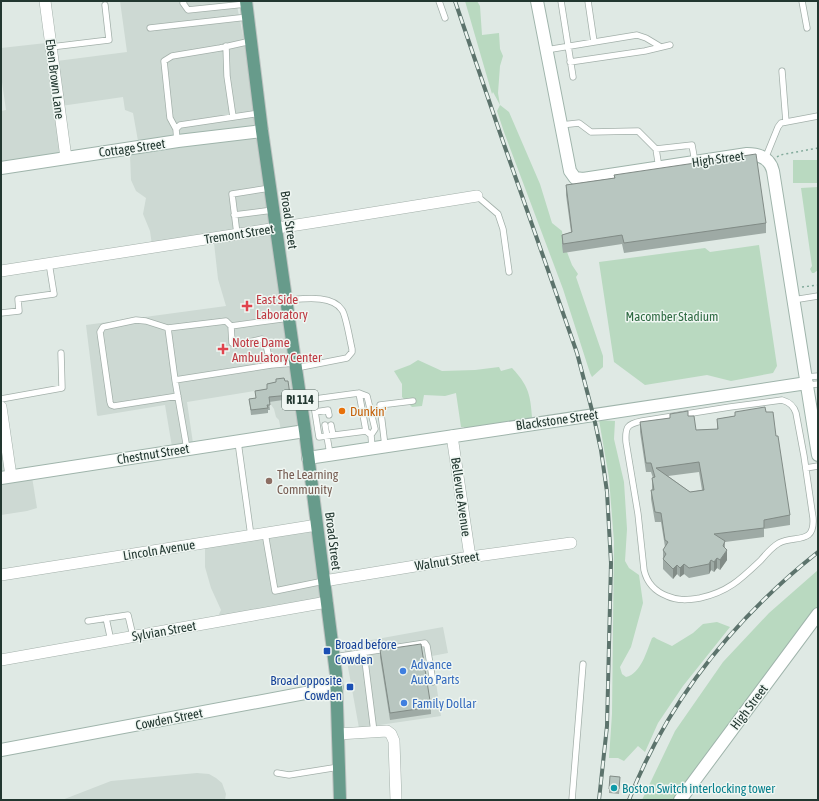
<svg xmlns="http://www.w3.org/2000/svg" width="819" height="801" viewBox="0 0 819 801" font-family="'Asap Condensed',sans-serif">
<style>
.built{fill:#cdd9d3}
.green{fill:#b9d9c0}
.lines{fill:none;stroke-linecap:round;stroke-linejoin:round}
.lane-casing{stroke:#a3b0aa;stroke-width:7}
.street-casing{stroke:#a3b0aa;stroke-width:12}
.secondary-casing{stroke:#9fb4ab;stroke-width:14}
.primary-casing{stroke:#bdc3c1;stroke-width:14}
.path{stroke:#82aa9b;stroke-width:1.5;stroke-dasharray:2 3;stroke-linecap:butt}
.lane{stroke:#fff;stroke-width:5.5}
.street{stroke:#fff;stroke-width:11}
.secondary{stroke:#fff;stroke-width:12}
.primary{stroke:#679b8b;stroke-width:12}
.rail-casing{stroke:#5c736c;stroke-width:4}
.rail{stroke:#eff6f2;stroke-width:2.5;stroke-dasharray:8;stroke-linecap:butt}
.wall{fill:#9eaaa5;fill-rule:evenodd}
.shaded-wall{fill:#818b86}
.building{fill:#b8c6c0;stroke:#818b86;fill-rule:evenodd}
.health-dot{fill:#e0444e;stroke:#eff6f2;stroke-width:1.5}
.food-dot{fill:#e8710a;stroke:#eff6f2;stroke-width:1.5}
.education-dot{fill:#8d6e63;stroke:#eff6f2;stroke-width:1.5}
.transit-dot{fill:#1a4fb4;stroke:#eff6f2;stroke-width:1.5}
.shop-dot{fill:#3f7fe0;stroke:#eff6f2;stroke-width:1.5}
.culture-dot{fill:#0f9aa8;stroke:#eff6f2;stroke-width:1.5}
.labels{text-anchor:middle;dominant-baseline:central;stroke-width:3;stroke-linejoin:round;paint-order:stroke}
.shield{fill:#eff6f2;stroke:#60706a;stroke-width:1}
.shield-label{font-size:12px;font-weight:bold;fill:#223730}
.street-label{font-size:13px;fill:#223730;stroke:#eff6f2}
.health-label{font-size:13px;fill:#be3a42;stroke:#eff6f2;text-anchor:start}
.park-label{font-size:13px;fill:#2f6b43;stroke:#eff6f2}
.food-label{font-size:13px;fill:#c56008;stroke:#eff6f2;text-anchor:start}
.education-label{font-size:13px;fill:#785e54;stroke:#eff6f2;text-anchor:start}
.transit-label{font-size:13px;fill:#164399;stroke:#eff6f2;text-anchor:start}
.shop-label{font-size:13px;fill:#366cbe;stroke:#eff6f2;text-anchor:start}
.culture-label{font-size:13px;fill:#0d838f;stroke:#eff6f2;text-anchor:start}
</style>
<rect width="100%" height="100%" fill="#dfe9e4"/>
<!-- built -->
<path class="built" d="M120 1H236L263 134 304 433 282 436 279 420 276 417 274 409 261 390 187 402 194 450 173 453 165 405 98 416 97 415 86 325 226 306 218 279 214 243 153 252 150 231 143 214 146 198 136 191 131 180 130 155 140 152 133 113 125 110 123 97 61 106 67 162 1 173V111L6 110 1 75V48L46 43 49 62 127 52Z
M1 416 11 477H32L37 508 27 511 1 515Z
M316 531 326 604 214 625 221 610 211 588 205 567V547L217 544Z
M443 627 448 653 432 656 441 716 359 728 344 645Z
M197 773 209 774 216 778 222 783 226 794 225 800H62L111 781Z"/>
<!-- green -->
<path class="green" d="M465 1H477L480 6 482 35 499 33 500 49 503 56 500 66 498 93 500 105 509 112 540 184 552 223 562 231 564 251 567 252 572 265 578 274 576 277 603 356V367L592 377 590 373 563 289 504 132 497 111 500 105 493 92 492 94Z
M793 160H818V183H793Z
M818 187V270L814 273H812L810 269 812 266 801 188Z
M759 245 777 366 773 373 731 381 707 375 645 385 614 362 599 262 705 248 710 252Z
M418 360 442 371 475 370 499 367 501 371 512 368C532 389 530 399 533 426L468 436 464 427H461L456 393 445 396 424 395 422 406 412 407 402 397V384L394 371 410 365Z
M599 420 615 421 614 439 624 482 627 529 625 561 629 568 639 575 643 603 631 647 620 667 622 674 626 677C641 674 647 650 652 638L654 637 657 639 672 646 693 633 703 624 717 622 730 627 683 686 658 723 645 752 638 746 624 761 618 758H609L612 714 614 542 609 478Z
M818 570V618L685 800H642L675 731 723 662 769 613Z"/>
<g class="lines">
<defs>
<path id="lane" d="M184 1 183 3 188 10 246 4
M439 1 445 18
M561 1 573 77
M588 1 594 42
M802 1 807 28
M150 28 248 17
M226 46 227 76 233 117
M51 47 109 40 105 5
M546 50 637 35 646 38 661 47
M570 62 645 51 670 45
M782 71 786 122
M561 125 579 123 591 132 638 131 656 149 659 168
M176 129 170 118 164 61 172 56 220 48 251 41
M177 141 176 129 180 125 260 113
M656 149 692 145 695 162
M765 159 778 127 781 123 818 116
M477 196 498 214 503 229 509 272
M234 215 273 210
M237 234 232 194 270 188
M286 300C302 299 332 294 342 310 346 315 350 341 352 349V352L347 358 296 368
M793 300 818 296
M1 313 19 311 18 299 54 294 49 263
M231 326 289 318
M168 328 146 321 136 320 103 327 100 332 110 402 111 405 114 406 178 396
M806 377 818 376
M175 380 271 365
M807 385 818 384
M359 393 366 431 371 435 372 448
M1 399 62 388 61 353
M313 399 319 437 366 431
M782 400C789 402 794 406 796 413L804 456 813 518C815 545 795 535 779 543 772 547 766 554 761 560 741 579 728 592 700 598 688 600 678 601 667 596 654 591 647 583 644 570L638 514 626 442C625 427 627 424 642 421L730 407Z
M300 401 359 393 367 396 375 429 371 435
M315 412 328 410 329 415
M325 425 330 454
M331 425 333 435
M238 442 251 536
M385 446 380 405 413 401
M187 449 175 380 168 328 226 321 231 326 232 343 236 345 262 339 265 341 271 365 295 363
M806 468 818 466
M265 533 275 591 324 581
M106 618 111 641
M88 621 128 615 133 636
M364 653 374 732
M334 657 425 643 427 646 433 682
M277 773 289 775 339 767
M572 800 583 664"/>
<path id="street" d="M45 1 66 158
M1 271 322 221 477 196
M1 407 11 476
M452 436 470 557
M1 575 317 525
M324 581 470 557 571 543
M1 660 327 602
M338 734 387 731 391 734 394 741 396 800"/>
<path id="secondary" d="M537 1 570 171 575 178 583 179 747 154C759 154 770 158 773 171L818 455
M1 168 178 141 262 131
M308 458C474 433 640 409 807 383
M1 478 305 431
M1 750 337 687
M680 800 818 614"/>
<path id="primary" d="M246 1 262 131 305 431 336 674 340 800"/>
</defs>
<!-- lane casing -->
<use href="#lane" class="lane-casing"/>
<!-- street casing -->
<use href="#street" class="street-casing"/>
<!-- secondary casing -->
<use href="#secondary" class="secondary-casing"/>
<!-- primary casing -->
<use href="#primary" class="primary-casing"/>
<!-- path -->
<path class="path" d="M777 157 780 155 818 148
M802 287 818 285"/>
<!-- lane -->
<use href="#lane" class="lane"/>
<!-- street -->
<use href="#street" class="street"/>
<!-- secondary -->
<use href="#secondary" class="secondary"/>
<!-- primary -->
<use href="#primary" class="primary"/>
<defs>
<path id="rail" d="M455 1 500 133 577 353 594 418 601 450 607 492 611 563 607 726 599 800
M629 800C668 700 735 618 818 552"/>
</defs>
<!-- rail casing -->
<use href="#rail" class="rail-casing"/>
<!-- rail -->
<use href="#rail" class="rail"/>
</g>
<!-- wall -->
<path class="wall" d="M614 175 766 223V233L624 253 622 244 563 253 562 245V235L571 232 566 195V185L614 178Z
M276 379 285 381 290 395V399L269 402 270 410H268V413L251 415 249 399 256 398 255 391 267 389V384L276 382Z
M735 412H766L776 436 790 515V525L764 529V537L725 542V548L727 560 720 570 717 568 714 572 711 570 709 574 689 578 684 574 680 577 677 574 673 579 663 569V550L665 547 661 522H655L651 499V490H652V478H653L651 472H646L640 432V422L688 416 696 430 717 429V419L735 416ZM699 472 702 490 690 492 668 476Z
M380 650 431 707V714L390 720 380 657Z
M620 782 619 794 609 793V789Z"/>
<!-- shaded-wall -->
<path class="shaded-wall" d="M727 550V560L720 570V560Z
M717 558V568L714 572V562Z
M711 560V570L709 574V564Z
M684 564V574L680 577V568Z
M677 565V574L673 579V569Z"/>
<!-- building -->
<path class="building" d="M756 154 766 223 624 243 622 235 563 244 562 235 572 232 566 185 615 178 614 175Z
M284 378 285 381H288L290 395 269 397 270 405H267L268 408 251 410 249 399 256 398 255 391 267 389V384L276 382V379Z
M765 407 766 412H773L776 436H778L790 515 764 520V528L714 534 725 541 723 546 727 550 720 560 717 558 714 562 711 560 709 564 689 568 684 564 680 568 677 565 673 569 663 559 666 554 663 550 668 542 665 540 661 513 655 512 651 490H654L652 478 655 477 651 463H646L640 422 670 418V414L688 411V416H694L696 430 718 429 717 419 735 416V412ZM699 462 704 490 690 492 656 468Z
M421 644 431 707 390 713 380 650Z
M610 776 620 777 619 789H609Z"/>
<!-- markers -->
<g class="health-dot">
<path d="M245 300h4v4h4v4h-4v4h-4v-4h-4v-4h4z"/>
<path d="M221 343h4v4h4v4h-4v4h-4v-4h-4v-4h4z"/>
</g>
<circle class="food-dot" cx="342" cy="411" r="4"/>
<circle class="education-dot" cx="269" cy="481" r="4"/>
<g class="transit-dot">
<rect x="323" y="647" width="8" height="8" rx="2"/>
<rect x="346" y="683" width="8" height="8" rx="2"/>
</g>
<g class="shop-dot">
<circle cx="403" cy="671" r="4"/>
<circle cx="404" cy="703" r="4"/>
</g>
<circle class="culture-dot" cx="614" cy="788" r="4"/>
<g class="labels">
<!-- shield labels -->
<rect class="shield" x="282" y="390" width="36" height="20" rx="3"/>
<g class="shield-label">
<text x="300" y="400">RI 114</text>
</g>
<!-- street labels -->
<g class="street-label">
<text transform="translate(55 79) rotate(83)">Eben Brown Lane</text>
<text transform="translate(132 148) rotate(-8)">Cottage Street</text>
<text transform="translate(718 159) rotate(-8)">High Street</text>
<text transform="translate(289 220) rotate(82)">Broad Street</text>
<text transform="translate(239 234) rotate(-9)">Tremont Street</text>
<text transform="translate(557 420) rotate(-8)">Blackstone Street</text>
<text transform="translate(153 454) rotate(-9)">Chestnut Street</text>
<text transform="translate(461 497) rotate(82)">Bellevue Avenue</text>
<text transform="translate(333 541) rotate(83)">Broad Street</text>
<text transform="translate(159 550) rotate(-9)">Lincoln Avenue</text>
<text transform="translate(447 561) rotate(-9)">Walnut Street</text>
<text transform="translate(164 631) rotate(-10)">Sylvian Street</text>
<text transform="translate(749 707) rotate(-53)">High Street</text>
<text transform="translate(169 719) rotate(-11)">Cowden Street</text>
</g>
<!-- health labels -->
<g class="health-label">
<text x="256" y="299">East Side<tspan x="256" dy="15">Laboratory</tspan></text>
<text x="232" y="342">Notre Dame<tspan x="232" dy="15">Ambulatory Center</tspan></text>
</g>
<!-- park labels -->
<g class="park-label">
<text x="672" y="316">Macomber Stadium</text>
</g>
<!-- food labels -->
<g class="food-label">
<text x="350" y="411">Dunkin'</text>
</g>
<!-- education labels -->
<g class="education-label">
<text x="277" y="474">The Learning<tspan x="277" dy="15">Community</tspan></text>
</g>
<!-- transit labels -->
<g class="transit-label">
<text x="335" y="644">Broad before<tspan x="335" dy="15">Cowden</tspan></text>
<text x="342" y="680" text-anchor="end">Broad opposite<tspan x="342" dy="15">Cowden</tspan></text>
</g>
<!-- shop labels -->
<g class="shop-label">
<text x="411" y="664">Advance<tspan x="411" dy="15">Auto Parts</tspan></text>
<text x="412" y="703">Family Dollar</text>
</g>
<!-- culture labels -->
<g class="culture-label">
<text x="622" y="788">Boston Switch interlocking tower</text>
</g>
</g>
<!-- border -->
<rect width="819" height="801" fill="none" stroke="#223730" stroke-width="4"/>
</svg>
